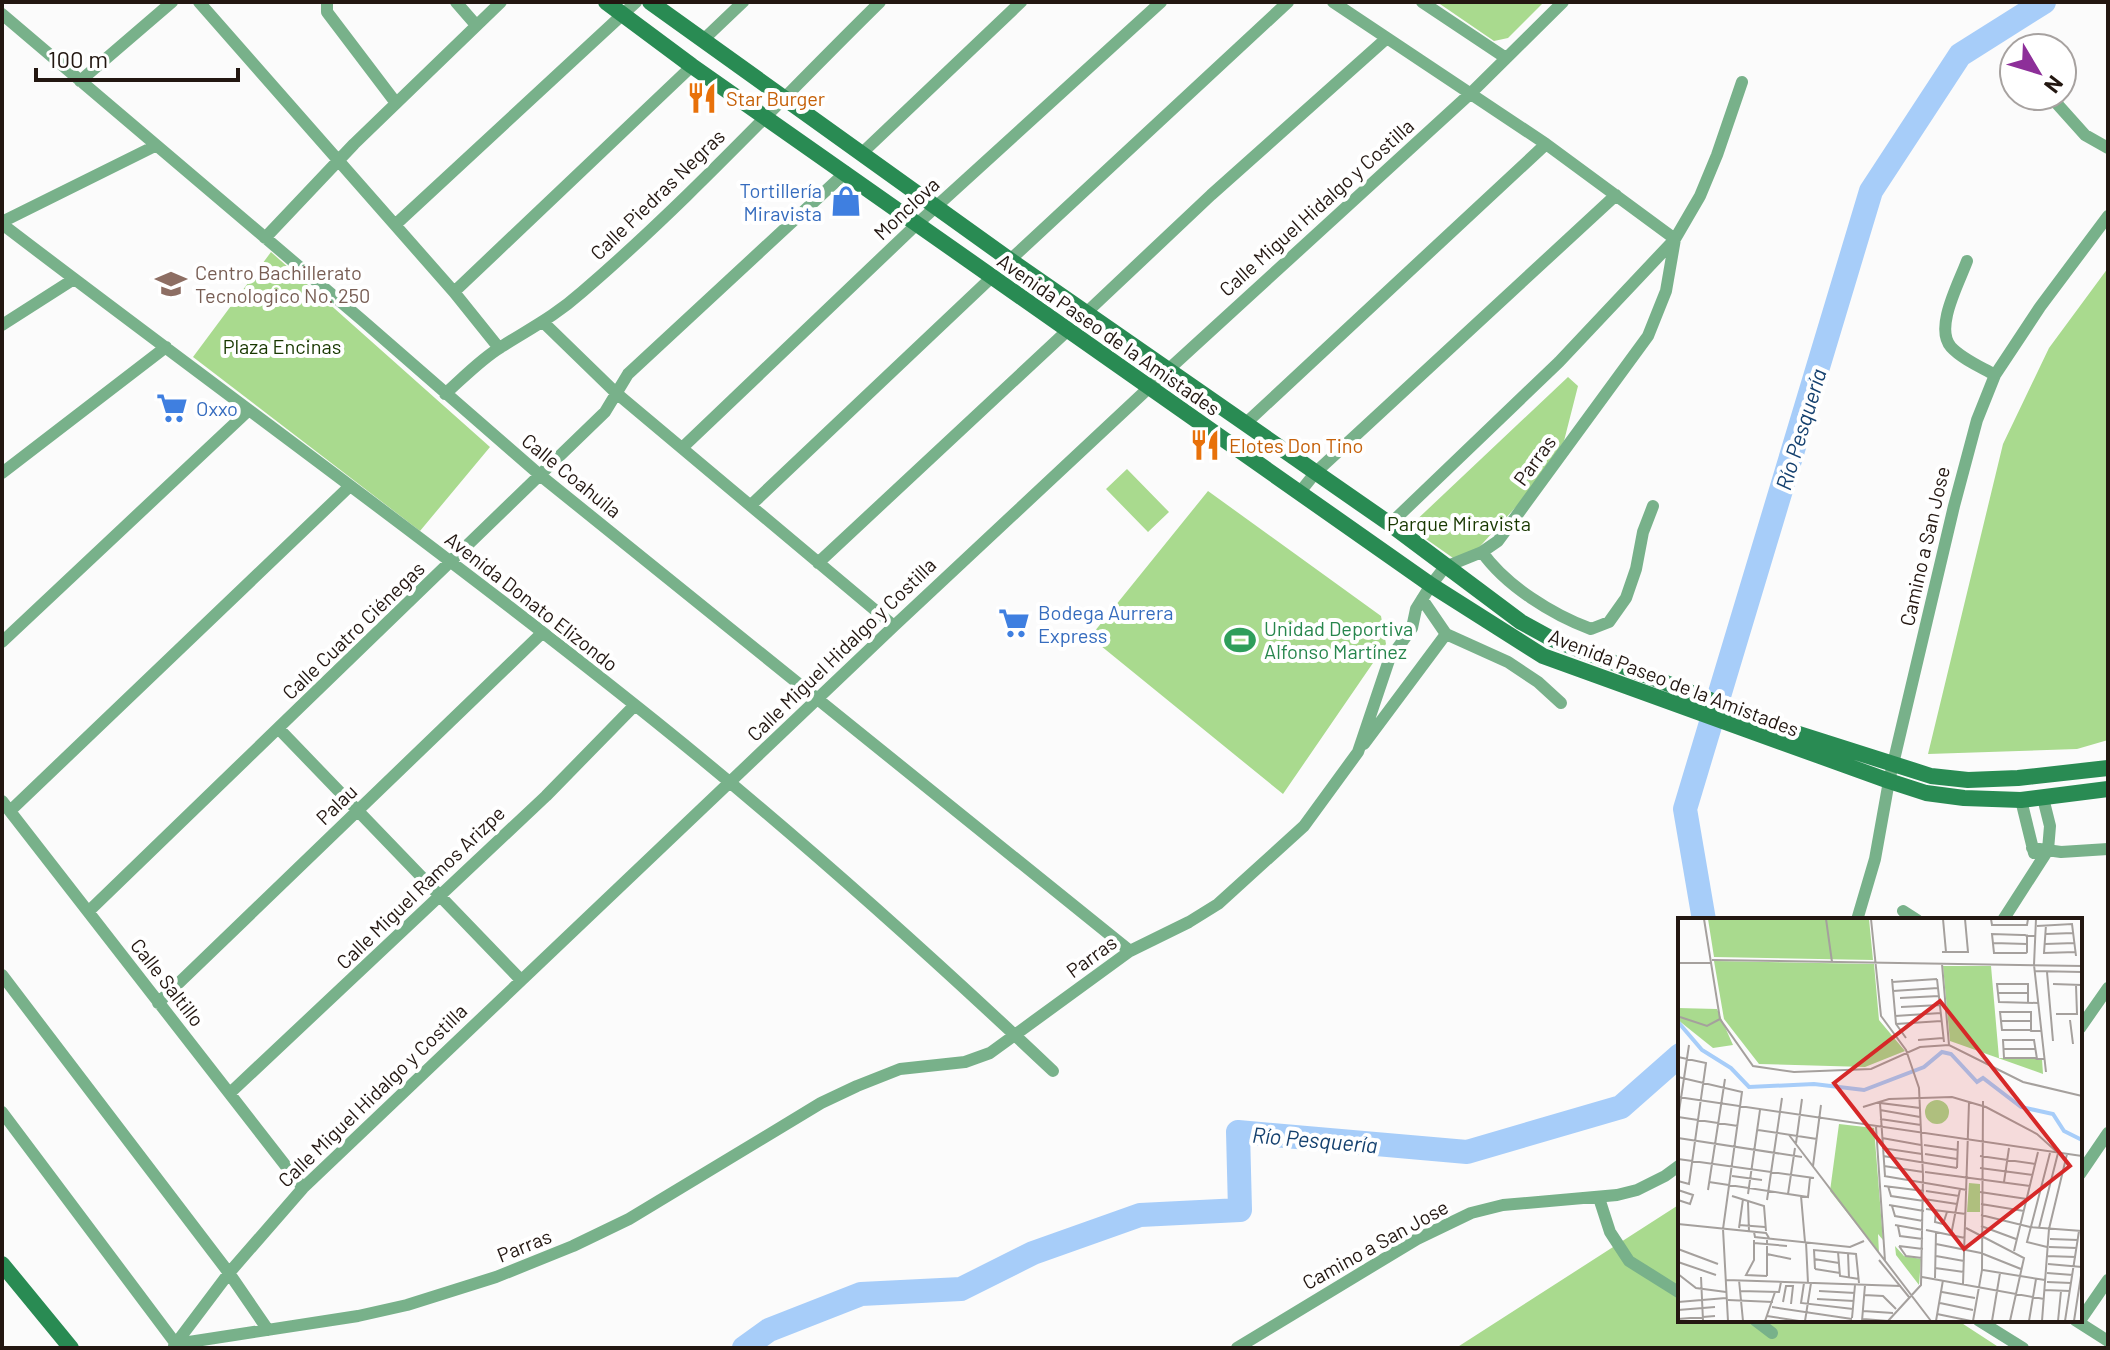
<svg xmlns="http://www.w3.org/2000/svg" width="2110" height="1350" viewBox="0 0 2110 1350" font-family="Barlow,sans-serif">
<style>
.green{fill:#a9da8e}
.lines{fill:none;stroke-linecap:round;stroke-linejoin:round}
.river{stroke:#a7cdf9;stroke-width:24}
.street{stroke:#78b18a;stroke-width:12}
.secondary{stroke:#298b53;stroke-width:16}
.labels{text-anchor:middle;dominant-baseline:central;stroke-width:8;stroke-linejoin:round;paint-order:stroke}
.food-label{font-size:20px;fill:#c56008;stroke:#fff;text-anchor:start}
.shop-label{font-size:20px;fill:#366cbe;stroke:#fff;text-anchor:start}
.street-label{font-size:20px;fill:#231711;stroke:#fff}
.education-label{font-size:20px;fill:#785e54;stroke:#fff;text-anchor:start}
.park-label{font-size:20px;fill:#183800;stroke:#fff}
.leisure-label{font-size:20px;fill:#27864d;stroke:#fff;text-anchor:start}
.water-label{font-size:22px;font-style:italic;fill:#15416f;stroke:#fff}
.inset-river{fill:none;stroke:#a7cdf9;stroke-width:4}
.inset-road{fill:none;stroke:#a5a09d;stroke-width:2}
.view{fill:#d62828;fill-opacity:0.15;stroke:#d62828;stroke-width:4}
.inset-edge{fill:none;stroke:#231711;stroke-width:4}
</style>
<rect width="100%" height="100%" fill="#fbfbfb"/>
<!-- green -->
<path class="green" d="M1437 2H1544L1508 38 1494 41Z
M271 252 490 447 420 531 193 357Z
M2108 268V740L2077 749 1928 754 2003 444 2049 348Z
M1568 377 1578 386 1564 441 1524 498 1463 565 1409 527Z
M1127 469 1169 512 1148 532 1106 489Z
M1208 491 1381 616 1386 644 1283 794 1090 637Z
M1680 1204V1320H1957L2000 1348H1456Z"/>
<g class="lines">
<!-- river -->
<path class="river" d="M1704 920 1685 809 1871 191 1960 55 2044 2
M744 1348 769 1330 861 1294 961 1289 1033 1253 1140 1215 1240 1210 1238 1132 1467 1152 1621 1107 1680 1055"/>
<!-- street -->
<path class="street" d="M199 2 454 292 499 348
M327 2V12L396 103
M456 2 476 25
M1333 2 1546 144 1675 239 1559 362 1390 524
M1422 2 1506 58
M2 14 362 320 541 476 1130 951
M702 41 743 2
M80 81 172 2
M2050 96 2085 135 2108 148
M861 154 1021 2
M2 222 155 146
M2 224C219 390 442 550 655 721 792 831 926 951 1053 1071
M395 225 636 2
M265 238 354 144 501 2
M1010 260 1288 2
M1967 261C1959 283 1934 328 1951 347 1962 359 1981 367 1995 375
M454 292 692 66
M1087 312 1211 195 1387 38
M544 323 615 392 894 626
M2 325 74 279
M445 394C463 378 481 359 501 347 531 328 555 316 582 292 687 202 781 99 880 2
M1245 424 1546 144
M682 448 917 224 1161 2
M2 473 166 347
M1300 492 1316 472 1616 195
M751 505 992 277
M1482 552C1506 586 1553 615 1591 629L1609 622 1626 598 1636 569 1643 532 1653 506
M818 563 1067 331
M1422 599 1446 634 1508 662 1538 682 1561 703
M2 642 249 410
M279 729 520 979
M1364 744 1446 634
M2021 800 2034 853
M2 801 303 1188
M10 811 350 486
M2032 848 2061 852 2108 849
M89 911 605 412 628 374 846 172
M1903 911 1917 920
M1857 920 1875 859 1889 781 1954 506 1977 420 1995 375 2040 307 2108 216
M2003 920 2048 850 2050 826 2043 798
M2 975 229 1273 268 1330
M158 1003 541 634
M2080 1028 2108 988
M230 1093 546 796 634 706
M2 1112 176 1344 358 1316 407 1305 496 1277 573 1246 629 1219 821 1103 857 1086 900 1069 965 1062 990 1053 1130 951 1189 922 1218 904 1304 826 1358 752 1389 660 1412 628 1416 609 1431 585 1445 567 1482 552 1498 541 1648 336 1666 291 1675 239 1700 196 1717 155 1742 82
M2080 1174 2108 1133
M1599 1198 1610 1232 1629 1261 1680 1293
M1755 1320 1772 1333
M1978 1320 2023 1348
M2075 1320 2108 1341
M2079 1322 2108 1280
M174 1346 229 1273 303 1188 894 626 1169 369 1471 93 1563 2
M1237 1348 1417 1239 1471 1213 1503 1205 1617 1195 1637 1190 1665 1176 1680 1165"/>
<!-- secondary -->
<path class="secondary" d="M606 2 692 66 1431 585 1543 656 1889 781 1926 793 1964 798 2021 800 2108 789
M650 2 1010 260 1390 524 1521 622 1552 639 1793 732 1931 776 1968 780 2018 778 2108 768
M2 1264 71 1348"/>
</g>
<!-- icons -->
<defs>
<symbol id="restaurant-bare" viewBox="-9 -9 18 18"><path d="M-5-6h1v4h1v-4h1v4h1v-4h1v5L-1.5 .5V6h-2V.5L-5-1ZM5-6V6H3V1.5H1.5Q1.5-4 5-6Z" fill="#e8710a" stroke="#fff" stroke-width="2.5" paint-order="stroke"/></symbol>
<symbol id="shop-bare" viewBox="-9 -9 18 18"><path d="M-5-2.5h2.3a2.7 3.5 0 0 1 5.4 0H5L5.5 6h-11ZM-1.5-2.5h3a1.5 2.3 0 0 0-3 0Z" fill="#3f7fe0" stroke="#fff" stroke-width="2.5" paint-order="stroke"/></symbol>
<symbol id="school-bare" viewBox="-9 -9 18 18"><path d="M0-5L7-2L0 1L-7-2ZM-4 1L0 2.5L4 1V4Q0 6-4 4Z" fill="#8d6e63" stroke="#fff" stroke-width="2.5" paint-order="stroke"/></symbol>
<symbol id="supermarket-bare" viewBox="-9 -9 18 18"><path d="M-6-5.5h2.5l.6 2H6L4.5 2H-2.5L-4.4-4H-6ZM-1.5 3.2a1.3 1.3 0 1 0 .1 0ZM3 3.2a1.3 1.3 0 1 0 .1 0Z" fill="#3f7fe0" stroke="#fff" stroke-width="2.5" paint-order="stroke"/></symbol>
<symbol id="stadium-bare" viewBox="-9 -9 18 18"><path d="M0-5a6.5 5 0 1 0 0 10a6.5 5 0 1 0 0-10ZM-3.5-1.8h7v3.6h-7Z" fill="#2e9e5b" stroke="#fff" stroke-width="2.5" paint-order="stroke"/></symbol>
</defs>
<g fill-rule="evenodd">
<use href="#restaurant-bare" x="680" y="76" width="44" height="44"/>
<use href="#shop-bare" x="824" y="179" width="44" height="44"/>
<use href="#school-bare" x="149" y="262" width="44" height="44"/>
<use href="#supermarket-bare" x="150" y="386" width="44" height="44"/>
<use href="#restaurant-bare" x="1183" y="423" width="44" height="44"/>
<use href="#supermarket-bare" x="992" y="601" width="44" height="44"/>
<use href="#stadium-bare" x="1218" y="618" width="44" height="44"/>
</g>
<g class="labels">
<!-- food labels -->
<g class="food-label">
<text x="726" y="98">Star Burger</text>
<text x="1229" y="445">Elotes Don Tino</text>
</g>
<!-- shop labels -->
<g class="shop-label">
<text x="822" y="190" text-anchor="end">Tortillería<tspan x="822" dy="23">Miravista</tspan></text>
<text x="196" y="408">Oxxo</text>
<text x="1038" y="612">Bodega Aurrera<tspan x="1038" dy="23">Express</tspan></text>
</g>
<!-- street labels -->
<g class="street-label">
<text transform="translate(657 194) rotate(-44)">Calle Piedras Negras</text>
<text transform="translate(1316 207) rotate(-42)">Calle Miguel Hidalgo y Costilla</text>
<text transform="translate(906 208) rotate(-43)">Monclova</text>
<text transform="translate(1109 334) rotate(35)">Avenida Paseo de la Amistades</text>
<text transform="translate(1534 460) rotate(-54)">Parras</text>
<text transform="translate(572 475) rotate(39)">Calle Coahuila</text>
<text transform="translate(1924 546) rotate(-77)">Camino a San Jose</text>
<text transform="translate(532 601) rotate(38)">Avenida Donato Elizondo</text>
<text transform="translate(353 630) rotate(-44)">Calle Cuatro Ciénegas</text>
<text transform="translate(841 649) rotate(-44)">Calle Miguel Hidalgo y Costilla</text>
<text transform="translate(1674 682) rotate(21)">Avenida Paseo de la Amistades</text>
<text transform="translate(336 804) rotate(-44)">Palau</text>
<text transform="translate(420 887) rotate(-44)">Calle Miguel Ramos Arizpe</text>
<text transform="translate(1091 956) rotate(-36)">Parras</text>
<text transform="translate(168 982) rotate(52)">Calle Saltillo</text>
<text transform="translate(372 1095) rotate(-44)">Calle Miguel Hidalgo y Costilla</text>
<text transform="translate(1375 1244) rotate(-29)">Camino a San Jose</text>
<text transform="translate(524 1245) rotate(-22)">Parras</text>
</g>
<!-- education labels -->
<g class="education-label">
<text x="195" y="272">Centro Bachillerato<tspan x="195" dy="23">Tecnologico No. 250</tspan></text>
</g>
<!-- park labels -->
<g class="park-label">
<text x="282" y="346">Plaza Encinas</text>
<text x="1459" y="523">Parque Miravista</text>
</g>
<!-- leisure labels -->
<g class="leisure-label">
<text x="1264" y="628">Unidad Deportiva<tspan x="1264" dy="23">Alfonso Martínez</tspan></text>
</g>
<!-- water labels -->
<g class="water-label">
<text transform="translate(1800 429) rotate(-73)">Río Pesquería</text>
<text transform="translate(1315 1139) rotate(5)">Río Pesquería</text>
</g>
</g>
<!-- overview -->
<g transform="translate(1678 918)">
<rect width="404" height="404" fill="#fbfbfb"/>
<path d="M30 1H191L195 42 36 39ZM36 43 196 46 201 102 227 133 187 149 81 146 46 101ZM265 48H313L321 140 364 141 365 156 272 123ZM0 90 39 91 55 127 35 130 0 102ZM247 194a12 12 0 1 1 24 0a12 12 0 1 1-24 0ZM161 206 196 210 205 322 200 316 201 335 152 273ZM291 265 302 266V294H289ZM217 328 226 338 243 341 241 367 218 337Z" fill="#a9da8e"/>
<path class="inset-river" d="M0 104 24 132 53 150 71 169 136 166 186 172 246 149 264 134 273 136 299 164 305 160 343 189 375 196 386 213 404 222"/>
<path class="inset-road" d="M26 1 42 101 75 148 116 154 193 151 242 129 271 127 345 164 404 178M148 1 154 44M193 1 203 98 228 132 241 170 245 258 243 367 210 403M265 1 268 34M313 1 314 7H349L350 1M358 1 356 47 368 154M368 7 366 35 398 34M359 8 394 6 398 38M368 16 395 15M350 17 349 18V34L348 35H316L314 16 344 17H347L349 18H358M315 25 349 26M367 26 397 25M264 34H290L287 1M34 42 404 48M0 45H34M264 46 271 127M357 53 404 54M369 54 375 123M214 61 218 106 228 120M259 61 266 124M214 64 259 61M375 66 404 67M215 73 260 70M320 75H349M222 80 261 78M350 85V66H319L321 84 360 85M223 89 262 87M378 96H399L398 67M217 98 263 95M2 99 29 108 42 101M392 102 395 126M323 103H352M218 106 263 103M353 113V94H322L324 112H352L353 113H363M240 122 265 120M325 131H357M0 139 28 145 11 266 0 263M359 141 356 122H325L326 140H357L359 141H366M0 159 64 174 45 311 50 403M0 179 404 238M185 189 211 181 274 179 308 189 359 216 380 235 361 310M202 192 242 199M0 199 60 208M0 200 11 127M202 201 243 207M198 209 207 343M80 212 139 221M111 217 253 403M0 220 124 239M204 220 243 227M118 225 124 181M246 227 280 232M204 230 244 236M247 236 279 241M205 238 279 250M302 238 357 246M0 241 136 260M135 248 143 187M206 248 245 254M279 250 280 223M302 250 355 257M247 254 352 268M54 258 84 262M206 258 289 272M207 258 202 185 242 190M31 264 130 279 132 260M326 264 331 230M206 268 246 273M210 268 213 278 246 283M0 272 15 277 12 286 0 282M30 272 47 161M248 273 281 278M302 274 349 281M70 276 82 192M110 276 117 230M54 278 86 288 88 313M123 278 127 324M246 281 279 286M89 282 104 180M70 284 71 314M303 286 346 293M211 287 246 293M214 288 217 298 245 303M248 291 288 296M258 292 257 304 265 306 269 294M303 297 352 309 404 313M0 306 88 315 91 320M61 307 87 309M217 307 245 312M220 308 222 318 245 321M303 308 338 321M61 310 65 281M288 310 346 340 332 403M248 312 287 320M76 314 77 319 172 329 186 323M273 317 282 271M89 320V358M372 321 400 322M76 322V342L68 357 89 358M128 324 130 365M76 325 109 328M258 326 303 335 343 351M221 328 228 338 244 340M221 328 245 331M369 329 349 324 372 235M371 329 399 330M0 331 40 346M336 333 360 234M160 334 162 358 181 361M170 335 171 360M89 336 113 341M258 338 286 343M368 338 398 339M136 341 161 345M201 342 231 379M0 344 38 357M370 346 404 349M257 350 286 354M137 351 136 332 178 336 181 365M137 351 162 355M305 352 367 362M369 355 395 357M0 356 18 370 48 374M23 359 25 403M244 359 366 381M257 360 258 314M48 362 223 368M61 362 65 403M369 364 393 365M126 365 123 385 175 391M285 366 291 184M366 372 392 373M62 373 101 374 103 364M141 373 177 375M264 374 297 380M186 377 205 378 218 391M139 381 176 383M50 382 95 384M0 384 48 380M105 384 108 368H115L113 386M262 385 295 392M94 389 174 401M0 392 37 389M185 393 215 395M259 396 293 403M89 398 121 403M174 400 177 367M0 401 37 398M185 401 210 403M87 403 97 374M127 403 133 365M184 403 187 367M258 403 265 362M295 403 304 352 305 183M314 403 322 355M351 403 358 361M364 403 371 311 389 236M380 403 383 373M387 403 401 313M396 403 404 351"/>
<path class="view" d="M262 83 392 248 286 331 156 165Z"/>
<rect width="404" height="404" class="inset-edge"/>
</g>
<!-- border -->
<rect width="2110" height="1350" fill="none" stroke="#231711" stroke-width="8"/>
<!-- north arrow -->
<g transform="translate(2038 72) rotate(128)"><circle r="38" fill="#ffffff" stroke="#a7a2a0" stroke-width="2"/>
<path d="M0-6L14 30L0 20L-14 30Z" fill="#8d2f99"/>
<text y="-12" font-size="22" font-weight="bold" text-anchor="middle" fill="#231711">N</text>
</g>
<!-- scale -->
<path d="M36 68v12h202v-12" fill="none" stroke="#231711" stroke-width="4"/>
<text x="48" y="68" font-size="24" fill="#231711" stroke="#ffffff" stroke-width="6" paint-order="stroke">100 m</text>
</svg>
